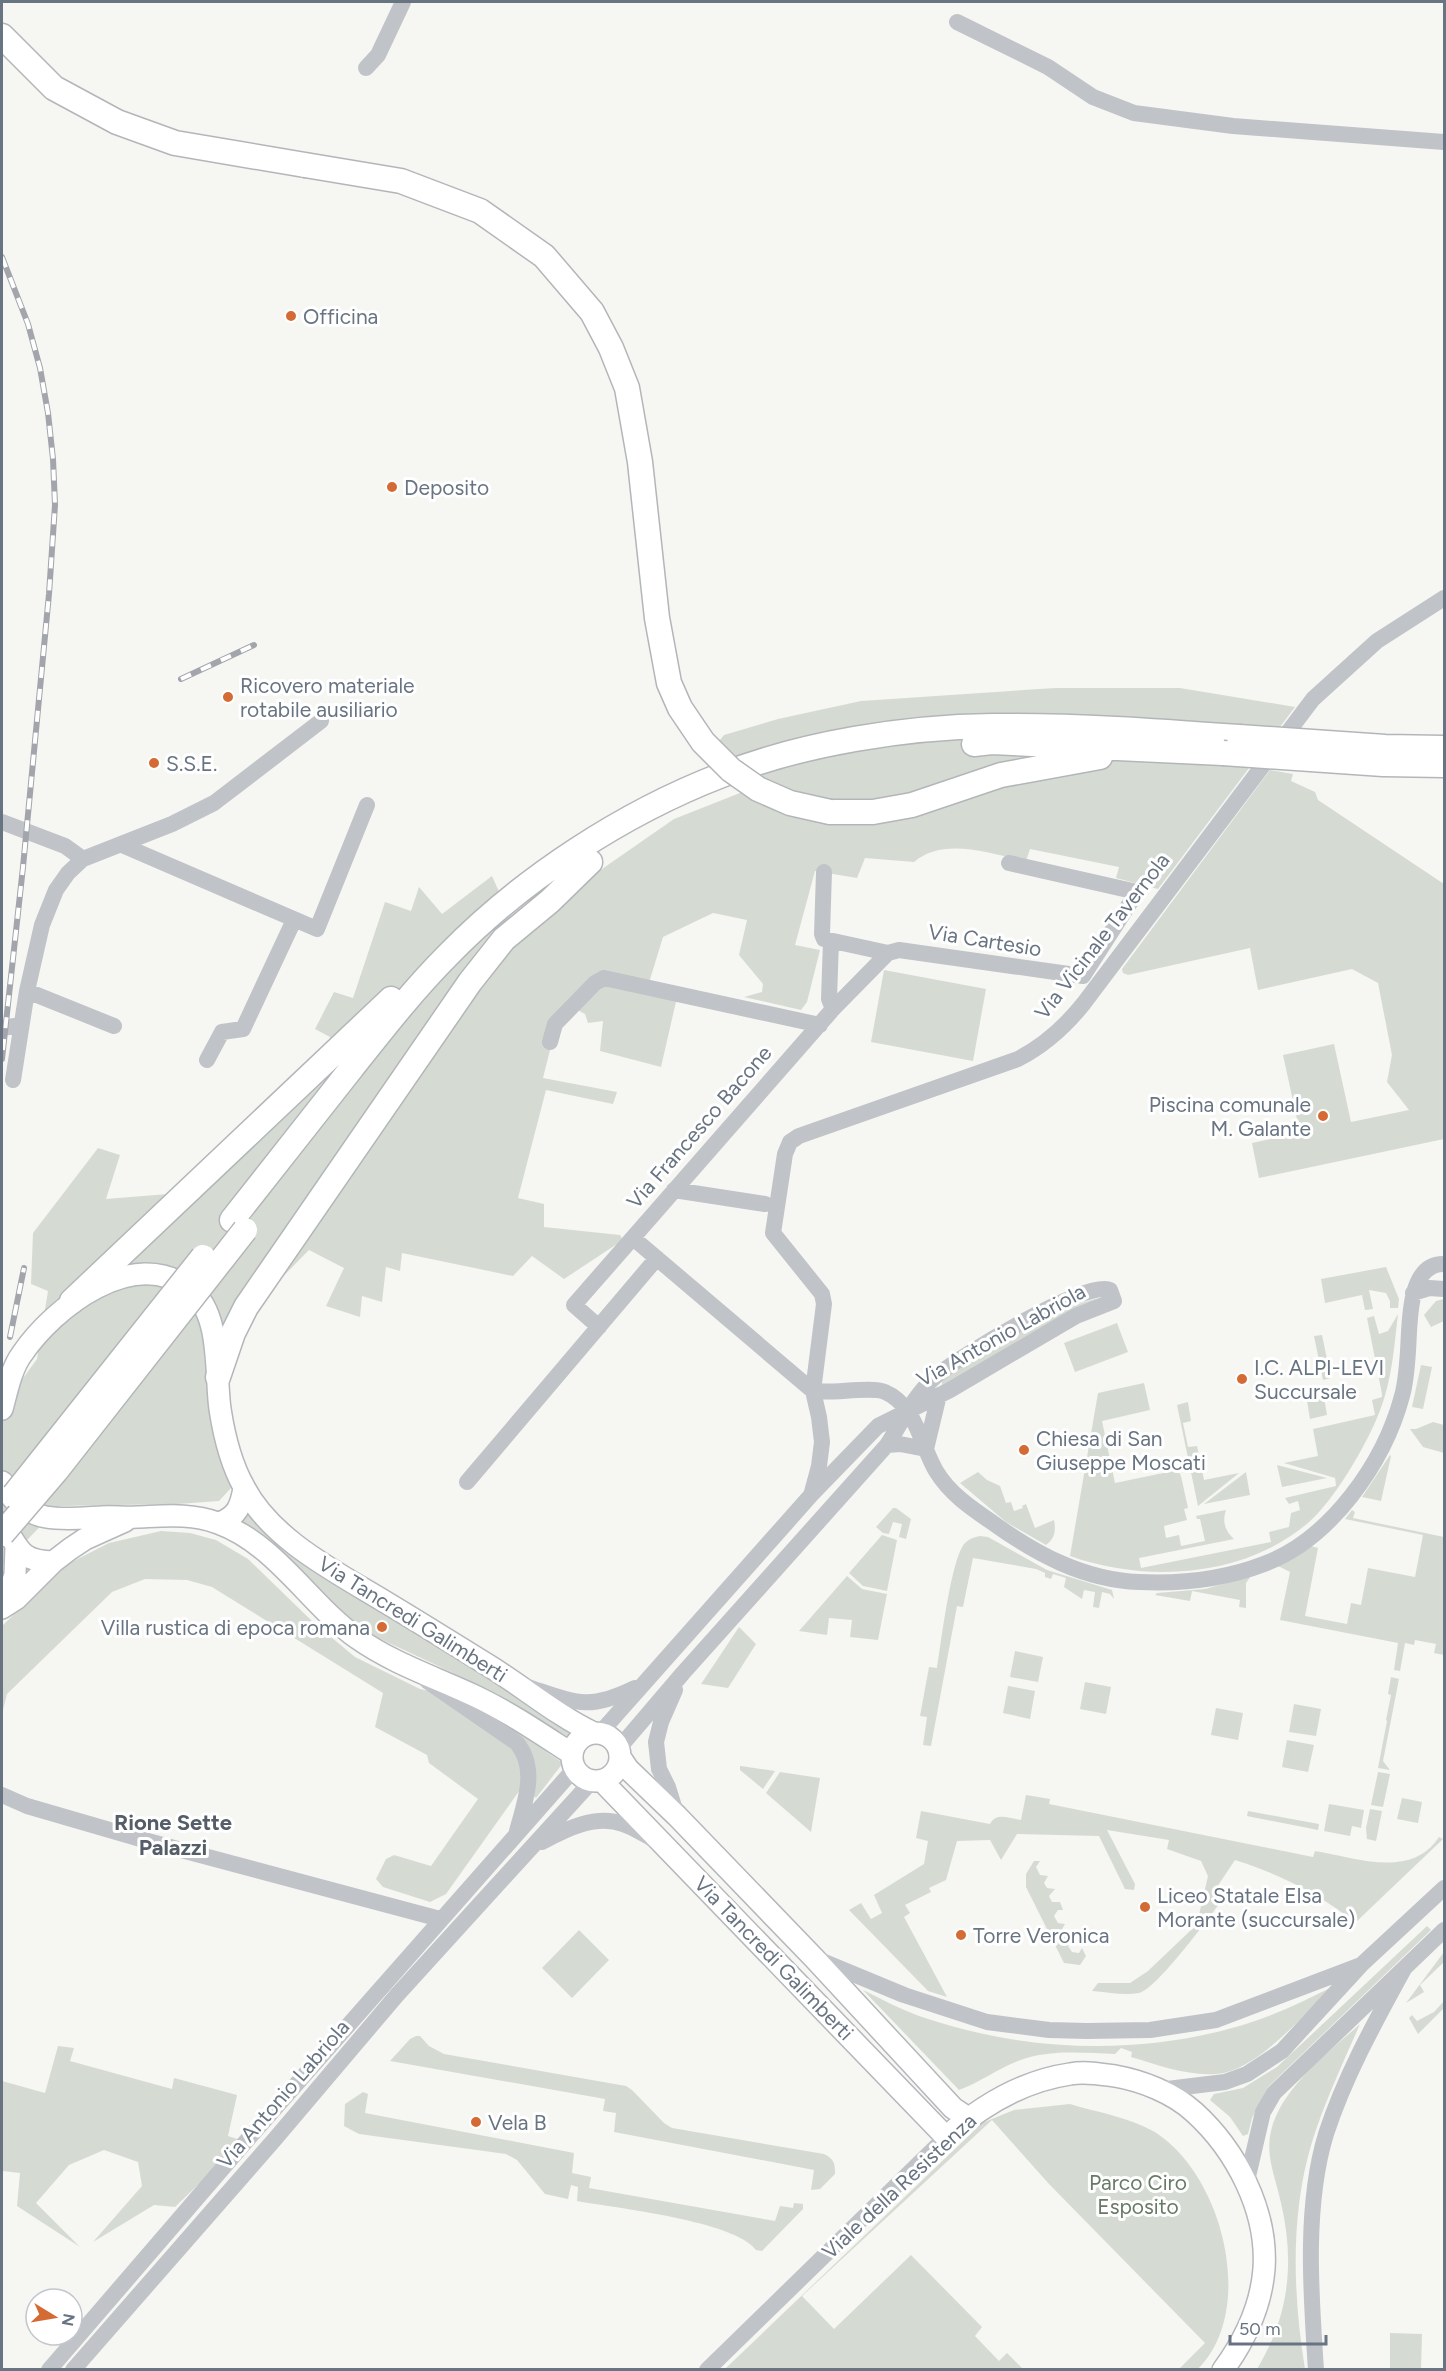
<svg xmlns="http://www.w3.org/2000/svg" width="1446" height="2371" viewBox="0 0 1446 2371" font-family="Figtree,sans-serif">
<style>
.green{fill:#d5dbd3}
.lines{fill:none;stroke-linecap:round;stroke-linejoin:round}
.major-casing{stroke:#b4b7bb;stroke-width:24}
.highway-casing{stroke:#b3b6b9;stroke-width:27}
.minor{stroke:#c0c3c7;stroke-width:16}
.major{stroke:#fff;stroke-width:21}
.highway{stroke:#fff;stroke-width:24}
.rail-casing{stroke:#a2a6ac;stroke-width:6}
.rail{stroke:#fff;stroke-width:4;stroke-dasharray:11;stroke-linecap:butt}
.highway-bridge-casing{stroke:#b3b6b9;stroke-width:27;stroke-linecap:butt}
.highway-bridge{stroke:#fff;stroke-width:24}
.poi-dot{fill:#d46b35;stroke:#fff;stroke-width:2}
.labels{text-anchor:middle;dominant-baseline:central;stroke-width:6;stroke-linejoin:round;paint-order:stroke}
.poi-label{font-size:21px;fill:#687482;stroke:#fff;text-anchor:start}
.street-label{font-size:21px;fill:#687482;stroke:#fff}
.park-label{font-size:21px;fill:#687a66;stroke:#fff}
.neighbourhood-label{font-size:22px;font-weight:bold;fill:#555d68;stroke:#fff}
</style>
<rect width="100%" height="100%" fill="#f6f6f3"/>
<!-- green -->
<path class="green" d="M1055 688H1180L1295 707 1158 889 1116 878 1119 867 1030 849 1026 861C991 854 944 836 914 862L865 858 857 878 815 871 795 945 820 950 807 1002 801 1010 744 997 762 992 763 984 739 955 747 920 713 913 663 937 648 986 678 993 661 1067 600 1051 603 1021 588 1023 585 1014 572 1007 557 1022 543 1078 617 1092 613 1104 546 1090 518 1198 544 1204V1227L620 1235 623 1240 564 1279 532 1256 513 1276 402 1253 400 1271 386 1267 382 1302 362 1296 360 1317 326 1306 344 1268 309 1250 204 1357 233 1486 219 1501 178 1504 60 1506 2 1566V1407L37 1359 48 1291 31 1284 33 1233 98 1148 120 1155 106 1199 168 1194 326 1052 330 1037 315 1029 334 992 353 998 385 902 411 911 419 887 442 914 492 876 518 934 566 894 674 819 745 791 715 746 724 735 778 719 861 701Z
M1270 770 1293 774 1291 781 1315 792 1318 800 1444 884V1139L1259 1178 1252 1143 1300 1133 1283 1055 1334 1044 1351 1122 1409 1110 1387 1082 1392 1055 1378 983 1352 969 1258 990 1250 948 1128 975 1123 973 1122 969Z
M884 970 986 989 973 1061 871 1042Z
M1386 1267 1399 1299 1398 1308H1390V1301L1386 1293 1369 1290 1373 1309 1365 1310 1362 1295 1325 1303 1321 1279Z
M1103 1297 1028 1335 953 1382 942 1385V1381C992 1347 1044 1311 1103 1297Z
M1444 1299V1321L1431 1327 1424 1315 1436 1301Z
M1398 1314C1394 1348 1392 1381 1379 1413 1367 1444 1334 1501 1308 1523 1243 1578 1146 1583 1070 1556L1098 1393 1144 1383 1150 1410 1102 1421 1115 1483 1178 1470 1181 1476 1188 1508 1184 1509 1187 1520 1164 1526 1166 1538 1179 1535 1181 1546 1205 1541 1200 1519H1197L1196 1516 1226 1510C1222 1522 1225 1531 1234 1539L1139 1558 1141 1568 1271 1542 1269 1532 1289 1527 1291 1513 1300 1510 1298 1501 1289 1504 1285 1498 1336 1486 1335 1478 1284 1463 1318 1456 1313 1429 1375 1415 1372 1400 1382 1397V1394L1367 1318 1374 1316 1379 1334 1388 1331Z
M1117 1323 1128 1352 1075 1372 1064 1343Z
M1322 1335 1331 1378 1323 1380 1314 1336Z
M1421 1365 1432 1367 1423 1409 1412 1407Z
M1324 1397 1327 1415 1310 1419 1307 1401Z
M1188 1402 1191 1421 1183 1423 1188 1447 1197 1446 1204 1480 1239 1473 1198 1506 1177 1405Z
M1433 1422 1444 1425V1453L1423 1447 1410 1429H1416Z
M1390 1455 1391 1456 1381 1501 1362 1497Z
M1277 1465 1327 1478 1282 1487Z
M978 1472 987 1480 1000 1486 1006 1503 1011 1502 1014 1511 1023 1508 1022 1506 1026 1504 1035 1528 1054 1520C1056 1531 1055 1538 1046 1545L1006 1522 960 1483Z
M1246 1472 1250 1495 1204 1504Z
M893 1508H896L911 1519 906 1539 899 1537 902 1524 893 1522 889 1534 883 1533 876 1527Z
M250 1510 296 1555 573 1733 574 1736 572 1739 568 1737 496 1693 372 1635 345 1614 302 1573 239 1524Z
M1352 1510 1355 1512 1353 1518 1444 1537V1655L1434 1653 1436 1644 1415 1640 1414 1645 1405 1643 1400 1671 1394 1670 1398 1643 1280 1620 1290 1572 1278 1566 1311 1546 1318 1548 1305 1616 1347 1624 1351 1603 1361 1605 1368 1568 1415 1577 1423 1535 1345 1519Z
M161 1531 190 1533 216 1540 248 1559 313 1622 355 1657 420 1689 466 1699 563 1763 536 1798 522 1787 446 1894 430 1902 383 1887 376 1879 386 1859 394 1855 431 1866 478 1799 429 1763 427 1755 375 1727 383 1693 212 1587 187 1580 145 1579 112 1592 7 1694 2 1714V1626L62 1567 109 1543Z
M882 1535 897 1540 887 1591 863 1586 849 1573Z
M980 1536 988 1537 1047 1570 1112 1590 1114 1599 1110 1594 1102 1592 1099 1608 1093 1607 1095 1592 1084 1590 1082 1599 1064 1587 1066 1578 1053 1574 1051 1579 1045 1577V1573L1036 1569 973 1558 963 1607 957 1606 931 1746 923 1745 927 1717 920 1716 929 1667 937 1668C941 1643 951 1561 964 1544 969 1539 974 1537 980 1536Z
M847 1576 862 1589 887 1594 878 1640 850 1637 852 1620 829 1618 827 1635 799 1631Z
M1251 1576 1246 1583V1608L1239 1607 1240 1600 1192 1591 1190 1601 1155 1595 1157 1593 1205 1589Z
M739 1627 756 1644 728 1688 701 1684Z
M1015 1651 1043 1657 1038 1682 1010 1677Z
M1391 1677 1399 1679 1383 1761 1390 1770 1378 1768 1387 1721 1386 1720 1391 1695 1388 1694Z
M1085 1682 1111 1687 1106 1714 1080 1709Z
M1008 1686 1035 1691 1030 1719 1003 1713Z
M1294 1704 1321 1709 1316 1736 1289 1732Z
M1216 1708 1243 1713 1238 1740 1211 1735Z
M1287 1740 1314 1745 1308 1772 1282 1767Z
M740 1766H741L775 1771 763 1789 740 1770Z
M780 1772 820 1778 811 1832 766 1793Z
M1378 1772 1390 1774 1383 1807 1371 1805Z
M1026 1795 1050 1799 1049 1804 1313 1857 1315 1851C1354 1857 1411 1880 1439 1837L1443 1839 1355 1923C1321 1894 1276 1873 1235 1860L1215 1890 1224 1897C1212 1914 1156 1990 1139 1993 1124 1996 1107 1992 1092 1991L1098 1983H1130L1148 1971 1191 1930 1198 1919 1208 1876 1201 1861 1167 1849 1169 1840 1107 1830 1135 1884 1134 1890 1125 1889 1099 1836 1017 1834 1001 1860 990 1840 957 1841 946 1880 929 1888 931 1892 905 1905 910 1913 904 1917 947 1997 928 1991 849 1910 861 1903 871 1919 882 1913 874 1895 924 1864 928 1841 916 1838 921 1811 990 1824C996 1812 1009 1818 1021 1820Z
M1402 1798 1422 1802 1418 1823 1397 1819Z
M1329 1804 1364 1810 1361 1828 1352 1826 1350 1836 1324 1831Z
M1370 1809 1382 1811 1376 1841 1367 1839 1366 1828Z
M1248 1811 1319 1824 1318 1830 1247 1816Z
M1034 1861H1040L1036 1867 1040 1875 1048 1876 1044 1883 1047 1888 1055 1889 1049 1896 1052 1902H1060L1063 1910H1058L1054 1916 1058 1923 1065 1924 1061 1931 1065 1938 1072 1939 1068 1946 1072 1952 1079 1953 1082 1948 1086 1956 1080 1965 1064 1963 1026 1887V1874Z
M1427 1926 1431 1930 1268 2087 1252 2118 1248 2134 1243 2136 1230 2117 1210 2100 1214 2094 1243 2088 1277 2067Z
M579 1930 609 1960 572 1998 542 1968Z
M1444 1952V1962L1420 1985 1424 1992 1406 2003Z
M1332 1987C1303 2015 1256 2072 1216 2074 1187 2076 1158 2065 1131 2057L1132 2052 1121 2048 1115 2054C1084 2053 1048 2049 1018 2061 997 2069 979 2083 959 2090L863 1990C883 2000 904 2011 925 2018 1029 2053 1148 2056 1252 2022 1280 2013 1306 2000 1332 1987Z
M1444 2001V2008L1418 2034 1409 2018 1412 2015 1417 2021 1434 2012Z
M1360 2024C1343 2063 1325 2101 1312 2142 1290 2214 1293 2296 1305 2369H1257C1289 2316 1295 2263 1281 2203 1276 2179 1265 2156 1271 2131 1281 2088 1329 2052 1360 2024Z
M416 2036H420L429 2046 444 2054 626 2086 632 2090 664 2123 672 2128 824 2154C834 2159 835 2163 835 2174L820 2189 811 2190 814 2170 614 2132 616 2113 603 2111 605 2099 390 2061 410 2039Z
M58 2046 74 2048 70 2061 172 2089 174 2078 237 2095 228 2136 243 2141 175 2207 154 2205 93 2242 142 2186 138 2162 104 2150 69 2165 36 2203 80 2247 17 2206 20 2173 2 2171V2081L45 2093Z
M363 2092 368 2094 365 2113 574 2153 572 2173 591 2177 589 2188 775 2221 780 2206 793 2208 794 2203 803 2204V2209L762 2251 756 2250C735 2221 616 2208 577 2201L578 2187 571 2185 568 2199 545 2194 517 2160 506 2154 359 2134 344 2126 345 2104Z
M1070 2104C1096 2112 1128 2117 1153 2131 1222 2172 1258 2309 1198 2369H1179L1205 2343 1049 2184 992 2120 802 2296 834 2329 911 2255 982 2327 975 2336 999 2361 1007 2353 1023 2369H725L982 2123 1014 2110Z
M1390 2333 1422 2334 1421 2369H1390Z"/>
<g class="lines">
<defs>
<path id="major" d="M2 1409C7 1391 11 1369 22 1354 54 1307 134 1245 190 1289 222 1314 215 1374 220 1409 224 1435 231 1464 244 1487 271 1540 338 1573 387 1603 422 1624 457 1646 491 1667 526 1689 558 1716 594 1733
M2 1482C9 1499 28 1514 46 1517 64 1520 83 1518 101 1517 113 1516 125 1518 137 1517 165 1516 191 1513 218 1523 276 1544 309 1604 357 1638 394 1664 435 1677 475 1696 509 1712 541 1734 572 1754
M2 1523C20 1548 18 1561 53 1562
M219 1523C237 1517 241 1506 244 1488
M4 1606 15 1575 16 1546
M2 1608 16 1599 53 1562 70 1549 85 1539 125 1521
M572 1757a24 24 0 1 1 48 0a24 24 0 1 1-48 0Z
M620 1757 628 1769 677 1816 814 1958 953 2108 968 2118
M602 1781 946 2137C981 2106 1022 2081 1070 2074 1085 2071 1100 2074 1115 2076 1143 2081 1173 2093 1194 2112 1236 2150 1268 2211 1264 2269 1261 2307 1245 2340 1223 2370"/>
<path id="highway" d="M2 36 54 88 117 122 175 143 305 165
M974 744 992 742 1223 753
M830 812H873L912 805 1001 775 1100 757
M232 1220C272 1170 311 1119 351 1069 382 1030 413 990 448 955 522 879 623 813 722 775 804 743 905 727 993 726 1075 725 1157 731 1239 737
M72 1301 391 999
M218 1377 233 1333 246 1307 470 982 504 939 550 901 590 862"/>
</defs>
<!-- major casing -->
<use href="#major" class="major-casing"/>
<!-- highway casing -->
<use href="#highway" class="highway-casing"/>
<!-- minor -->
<path class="minor" d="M957 22 1048 67 1093 97 1134 113 1233 126 1444 142
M366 68 378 55 403 2
M2 822 65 846 83 859
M122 845 317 929 367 805
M824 872 822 934 824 939 888 953 899 950 1083 976 1137 892 1009 863
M831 941 829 999 833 1009
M27 991 114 1026
M2 1028 21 1025
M550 1042 555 1024 595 983 604 978 820 1025
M207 1060 222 1032 243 1029 294 920
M13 1080 27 991 42 925 56 890 68 873 83 859 172 824 214 803 321 721
M674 1190 765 1204
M633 1238 813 1391C832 1394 871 1386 885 1392 916 1405 921 1446 936 1471 950 1494 971 1508 993 1523 1036 1554 1084 1580 1139 1582 1181 1584 1225 1579 1264 1564 1331 1539 1384 1463 1402 1396 1406 1382 1407 1366 1408 1351 1410 1325 1407 1263 1444 1264
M1413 1293 1429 1288 1444 1289
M599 1327 574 1305 833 1009 888 953
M887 1445 900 1444 926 1449
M926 1449 939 1395
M467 1482 657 1258
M812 1492 819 1466 822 1442 819 1417 813 1391 824 1304 822 1294 773 1233 785 1154 790 1142 799 1136 1018 1059C1045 1045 1065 1027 1084 1003L1313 699 1377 641 1444 598
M427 1681 517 1743C538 1770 525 1801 517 1831
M528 1687C576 1703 588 1711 635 1688
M675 1690 661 1722 656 1742 659 1769 668 1787 677 1816
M600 1733 812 1494 878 1426 950 1390 1076 1316 1114 1301 1110 1290C1088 1278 957 1358 935 1377 914 1395 902 1422 887 1445L683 1673 619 1748
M2 1795 27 1806 144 1840 440 1919
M542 1842C566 1829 596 1814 623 1824 633 1827 643 1834 653 1839
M817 1959 904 1995 987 2022 1049 2030 1087 2031 1150 2030 1216 2020 1361 1965
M1159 2090 1225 2082 1247 2074 1282 2051 1361 1965 1444 1888
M1246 2185 1263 2112 1274 2093 1444 1930
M49 2370 241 2147 575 1768
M73 2370 275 2139 397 1995 592 1781
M707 2370 946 2137
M1316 2370C1311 2295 1304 2206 1326 2134 1345 2076 1375 2022 1404 1969"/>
<!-- major -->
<use href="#major" class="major"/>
<!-- highway -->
<use href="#highway" class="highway"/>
<defs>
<path id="rail" d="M2 257 28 324 40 368 48 413 53 459 55 505 49 594 23 867 2 1059
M181 679 254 645
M10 1337 24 1268"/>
</defs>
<!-- rail casing -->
<use href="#rail" class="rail-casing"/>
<!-- rail -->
<use href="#rail" class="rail"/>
<defs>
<path id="highway-bridge" d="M305 165 401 181 480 211 544 256 592 312 611 348 627 388 640 462 657 618 669 683 680 708 703 742 731 770 758 789 790 803 830 812
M1239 737 1385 747 1444 748
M1223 753 1383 764 1444 765
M14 1495 203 1257
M2 1534 56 1471 245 1230"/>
</defs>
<!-- highway-bridge casing -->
<use href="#highway-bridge" class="highway-bridge-casing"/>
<!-- highway-bridge -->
<use href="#highway-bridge" class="highway-bridge"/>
</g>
<!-- markers -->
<g class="poi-dot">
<circle cx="291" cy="316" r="6"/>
<circle cx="392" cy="487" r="6"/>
<circle cx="228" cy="697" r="6"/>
<circle cx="154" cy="763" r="6"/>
<circle cx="1323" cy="1116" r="6"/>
<circle cx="1242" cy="1379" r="6"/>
<circle cx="1024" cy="1450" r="6"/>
<circle cx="382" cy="1627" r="6"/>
<circle cx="1145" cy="1907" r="6"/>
<circle cx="961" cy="1935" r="6"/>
<circle cx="476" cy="2122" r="6"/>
</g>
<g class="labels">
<!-- poi labels -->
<g class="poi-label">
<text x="303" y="316">Officina</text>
<text x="404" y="487">Deposito</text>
<text x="240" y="685">Ricovero materiale<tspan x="240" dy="24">rotabile ausiliario</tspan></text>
<text x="166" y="763">S.S.E.</text>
<text x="1311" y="1104" text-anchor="end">Piscina comunale<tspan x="1311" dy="24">M. Galante</tspan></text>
<text x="1254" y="1367">I.C. ALPI-LEVI<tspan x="1254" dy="24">Succursale</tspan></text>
<text x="1036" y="1438">Chiesa di San<tspan x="1036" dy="24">Giuseppe Moscati</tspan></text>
<text x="370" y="1627" text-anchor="end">Villa rustica di epoca romana</text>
<text x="1157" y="1895">Liceo Statale Elsa<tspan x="1157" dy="24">Morante (succursale)</tspan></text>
<text x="973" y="1935">Torre Veronica</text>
<text x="488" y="2122">Vela B</text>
</g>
<!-- street labels -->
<g class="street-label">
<text transform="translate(1102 936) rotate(-52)">Via Vicinale Tavernola</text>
<text transform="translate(985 940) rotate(9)">Via Cartesio</text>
<text transform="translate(699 1127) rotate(-49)">Via Francesco Bacone</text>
<text transform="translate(1001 1335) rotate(-29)">Via Antonio Labriola</text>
<text transform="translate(413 1619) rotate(32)">Via Tancredi Galimberti</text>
<text transform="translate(774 1958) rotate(46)">Via Tancredi Galimberti</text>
<text transform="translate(283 2094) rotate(-49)">Via Antonio Labriola</text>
<text transform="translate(899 2186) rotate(-43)">Viale della Resistenza</text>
</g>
<!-- park labels -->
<g class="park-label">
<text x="1138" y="2182">Parco Ciro<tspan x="1138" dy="24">Esposito</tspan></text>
</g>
<!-- neighbourhood labels -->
<g class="neighbourhood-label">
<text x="173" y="1822">Rione Sette<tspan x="173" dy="25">Palazzi</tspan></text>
</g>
</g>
<!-- border -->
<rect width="1446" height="2371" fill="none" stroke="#687482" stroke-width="6"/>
<!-- north arrow -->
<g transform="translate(54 2317) rotate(101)"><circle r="28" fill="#ffffff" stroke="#c3c7cd" stroke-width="1.5"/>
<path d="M0-4.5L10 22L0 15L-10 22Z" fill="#d46b35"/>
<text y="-9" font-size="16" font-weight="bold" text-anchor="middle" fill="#687482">N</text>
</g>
<!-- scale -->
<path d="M1230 2335v9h96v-9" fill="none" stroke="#687482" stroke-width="3"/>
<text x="1239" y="2335" font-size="18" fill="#687482" stroke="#ffffff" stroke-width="4.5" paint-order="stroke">50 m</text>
</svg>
